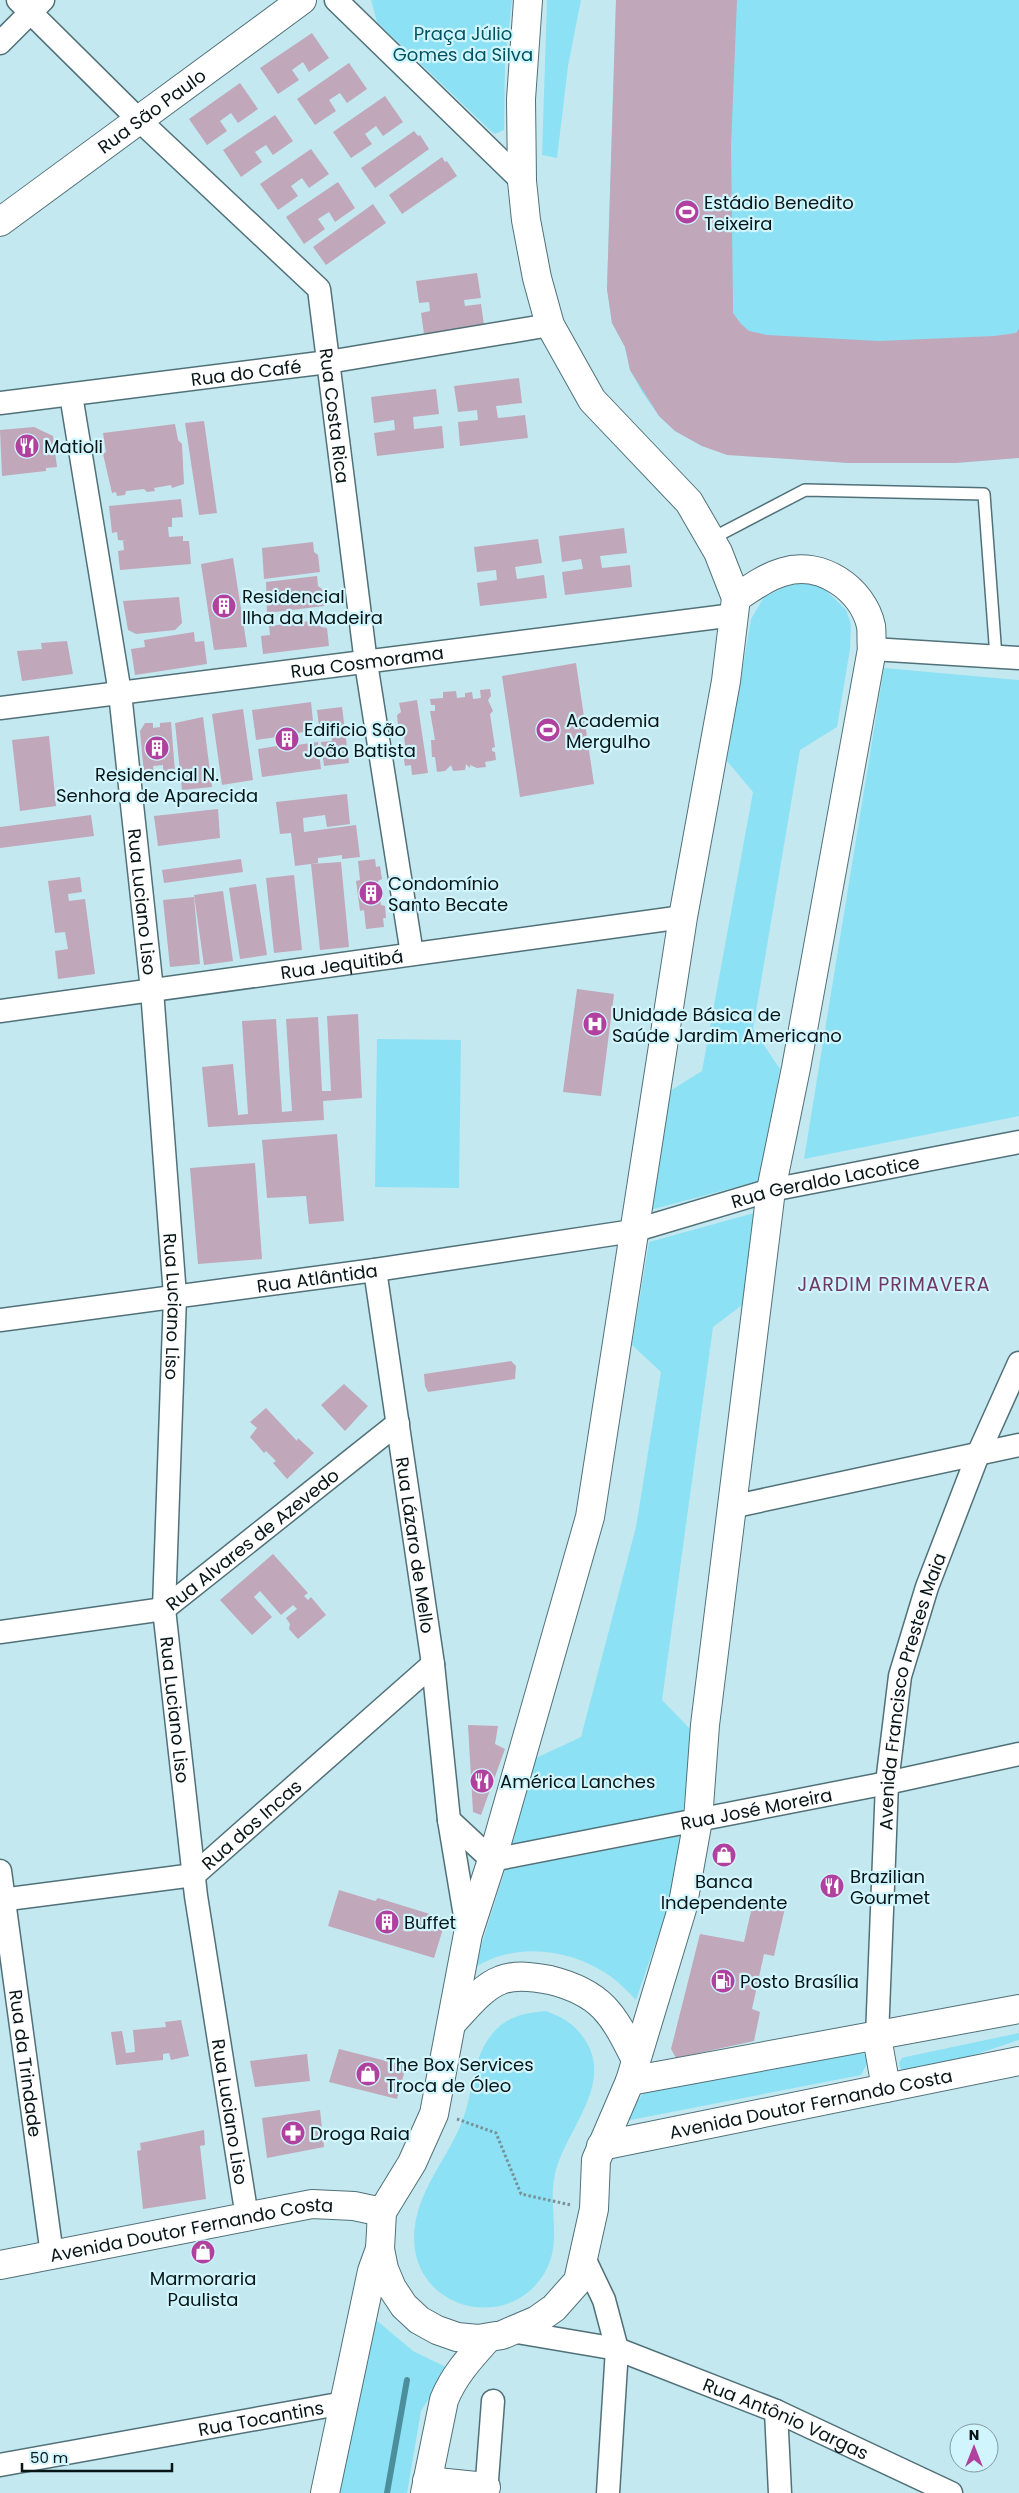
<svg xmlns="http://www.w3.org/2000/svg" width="1019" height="2493" viewBox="0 0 1019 2493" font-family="Poppins,sans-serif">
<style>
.green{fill:#8de1f4}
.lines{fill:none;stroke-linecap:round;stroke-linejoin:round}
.stream{stroke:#4c8e9c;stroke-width:6}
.building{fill:#c0a7ba}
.service-casing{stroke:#517179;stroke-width:14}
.minor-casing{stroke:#517179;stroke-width:25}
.secondary-casing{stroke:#517179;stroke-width:30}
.path{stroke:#769197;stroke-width:3;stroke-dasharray:2.5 2.5;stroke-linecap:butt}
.service{stroke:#fff;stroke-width:11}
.minor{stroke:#fff;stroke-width:22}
.secondary{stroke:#fff;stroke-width:28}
.labels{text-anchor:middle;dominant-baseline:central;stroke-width:4.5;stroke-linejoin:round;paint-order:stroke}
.park-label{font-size:18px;fill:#005461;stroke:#d1f5fd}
.street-label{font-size:18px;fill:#081618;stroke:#d1f5fd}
.poi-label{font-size:18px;fill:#081618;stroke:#d1f5fd;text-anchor:start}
.neighbourhood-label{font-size:19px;letter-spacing:1px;fill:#703866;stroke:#d1f5fd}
</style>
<rect width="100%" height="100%" fill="#c4e8f0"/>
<!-- green -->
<path class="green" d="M371 0H512L505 64 504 130 495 134 491 131 377 22Z
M547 0H581L568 66 557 158 542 155Z
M616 0H1019V458L955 463H849L727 454 702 446 675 431 659 416 642 392 630 370 625 347 612 323 607 289Z
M805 582 823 588 834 598 846 610 851 624 850 649 837 727 800 750 753 1029 780 1069 759 1181 650 1210 668 1092 702 1071 753 792 727 761 751 619 764 597 785 587Z
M884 668 1019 680V1116L804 1159Z
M377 1039 461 1040 459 1188 375 1187Z
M758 1212 746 1302 713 1327 662 1700 693 1732 683 1813 509 1848 536 1758 581 1737 636 1527 661 1372 632 1345 649 1242Z
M680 1836 668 1907 636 2000C628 1992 620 1983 610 1976 571 1949 516 1941 474 1968L505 1870Z
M546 2011C565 2018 577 2026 587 2043 613 2089 561 2134 554 2179 549 2210 562 2243 545 2272 509 2334 415 2310 414 2239 414 2191 450 2158 464 2116 474 2088 472 2059 492 2034 507 2016 524 2013 546 2011Z
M1019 2033V2040L947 2064 902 2072 899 2063 902 2058 910 2056Z
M858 2052 866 2055 868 2062 861 2075 625 2121 643 2093Z
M375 2319 413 2351 448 2368 421 2411 407 2493H337Z"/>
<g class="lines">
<!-- stream -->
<path class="stream" d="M387 2493 407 2380"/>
</g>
<!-- building -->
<path class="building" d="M616 0H737L731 146 733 304V313L741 324 749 331 767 335 879 341 994 336 1016 333 1019 329V458L955 463H849L727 455 702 446 675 431 659 416 630 370 625 347 612 323 607 289Z
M312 33 329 58 309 72 303 62 292 70 299 80 278 94 260 68Z
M349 63 367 89 347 103 340 93 329 100 336 111 315 125 297 99Z
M240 83 258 109 238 123 231 113 220 121 227 131 207 145 189 119Z
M385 96 403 122 383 136 376 126 365 134 372 144 351 158 333 132Z
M275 115 293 141 273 155 266 145 255 152 262 162 241 177 223 150Z
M414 131 418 136 420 135 429 149 375 188 361 168Z
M311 149 329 174 309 188 302 178 291 186 298 196 278 210 260 184Z
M442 157 445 162 447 161 457 176 402 214 389 195Z
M338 182 355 208 335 222 329 212 318 219 325 229 304 244 286 217Z
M373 204 386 223 326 265 313 247Z
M477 273 481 298 464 300 465 306 481 304 484 325 424 334 421 313 430 311 429 302 419 303 416 281Z
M519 378 522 403 496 406 498 418 525 415 528 438 460 446 458 422 478 420 477 410 458 412 454 386Z
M436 389 439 414 413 417 414 429 442 426 444 448 377 456 374 433 395 430 394 420 374 423 371 397Z
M204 421 217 513 199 515 185 423Z
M175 424 178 440 182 444 184 484 172 488 171 485 154 488 155 491 147 492 144 489 126 491 125 495 117 496 116 492 112 493 103 454 106 452 103 433Z
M34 427 53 436 57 467 46 468V471L2 476 0 430Z
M181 499 183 517 172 518V527H168L169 537 183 536V541H189L191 564 120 570 118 551 124 550 123 541H127L118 540 117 532 112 533 109 506Z
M624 528 627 553 600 556 602 568 630 565 632 587 565 595 562 572 583 569 581 559 562 562 559 536Z
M538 539 542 563 515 567 517 579 544 575 547 598 480 606 477 583 497 580 496 570 477 572 474 547Z
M313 542 314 552 318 555 320 572 264 579 262 548Z
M233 558 247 647 214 650 201 564Z
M317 576 318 586 322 589 324 606 267 613 266 582Z
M179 597 182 623 175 630 136 634 128 630 123 601Z
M320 620 321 627 327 628 329 646 263 654 261 636 270 635 269 626Z
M194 632 195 642 204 641 207 664 135 675 131 649 145 647 144 640Z
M67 641 73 674 22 681 17 651 42 649 41 643Z
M576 663 594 784 520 797 502 676Z
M490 689 491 696 488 700 493 711 490 714 495 747 492 748V751L495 752 496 760 485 762 486 767 477 768 470 765V768L466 764 465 770 453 771 451 765 445 771 437 772 435 757H432L431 740H435L430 711H435V705H431L430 699 443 698V692L456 691 457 698 465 697V693L472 692 473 699 481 698 480 690Z
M417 700 428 773 412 775 411 765 405 766 403 753 406 752 403 728 398 725 397 715 401 712 399 703Z
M311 702 314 731 296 733 297 745 318 742 321 769 262 777 258 749 277 746V737L256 740 252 710Z
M342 707 349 763 324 766 321 742 332 741 331 734 320 735 317 710Z
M243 709 253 780 222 785 212 714Z
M203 717 212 787 182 790 175 723Z
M171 722 175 772 163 773V765L153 766 154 773 144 774 140 731 145 723H153V728L160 727V723Z
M49 736 56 806 20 811 12 740Z
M347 794 350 824 327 827 325 815 303 818 304 832 356 825 360 857 342 859V855L318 858V863L295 866 291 833 280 834 276 802Z
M218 809 220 838 158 846 154 816Z
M91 815 94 836 0 848V827Z
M241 859 243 872 164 883 162 870Z
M375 859 376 867 380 866 382 879 378 881 379 889 383 890 384 895 380 898 381 905 385 906 386 918H383L384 927 366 929 364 910 360 911 356 881 360 880 358 861Z
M341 862 349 947 320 950 311 864Z
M294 875 302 950 274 953 266 878Z
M80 877 82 892 68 894 69 901 85 899 95 974 58 979 55 951 68 949 65 932 55 933 48 881Z
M256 884 267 955 240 959 229 888Z
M223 891 233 961 204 965 194 895Z
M194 897 200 964 170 967 163 900Z
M577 989 614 994 601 1096 563 1092Z
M358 1014 362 1098 323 1101 324 1120 208 1127 202 1067 233 1064 238 1115 248 1114 242 1021 276 1019 282 1112 292 1111 286 1019 318 1017 322 1091H331L327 1016Z
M337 1134 344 1221 309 1224 306 1196 267 1198 262 1140Z
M255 1163 262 1259 198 1264 190 1168Z
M511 1361 516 1366 515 1379 428 1392 425 1386 424 1374Z
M344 1384 368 1406 345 1431 321 1405Z
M266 1408 297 1441 298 1438 314 1453 287 1479 273 1463 276 1461 266 1451 264 1453 250 1437 257 1428 250 1422Z
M273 1554 308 1593 304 1596 308 1600 311 1597 326 1615 298 1639 289 1629 290 1624 286 1618 297 1609 293 1605 281 1615 260 1591 254 1597 272 1617 252 1635 220 1600Z
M468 1725 498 1726 495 1744 505 1749 481 1815 473 1812Z
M722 1849 729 1850 726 1860 719 1859Z
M339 1890 375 1901 378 1898 446 1919 434 1958 328 1926Z
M754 1898 785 1908 774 1956 764 1954 752 2009 760 2012 754 2041 676 2058 671 2049 700 1934 744 1942Z
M181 2020 189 2056 171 2060 169 2053 163 2054V2060L116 2065 111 2032 122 2031 126 2053 135 2052 133 2030 166 2027 165 2022Z
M339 2049 406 2066 397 2099 329 2082Z
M307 2054 310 2081 255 2087 250 2061Z
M320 2110 324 2147 267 2158 262 2118Z
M204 2130 205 2145 200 2146 206 2199 143 2209 137 2151 141 2150 140 2143Z"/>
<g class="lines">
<defs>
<path id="service" d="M711 539 805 490 984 494 996 657"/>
<g id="minor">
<path id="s1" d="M18 0 138 119 319 289 366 663 412 954"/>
<path d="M336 0 522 181"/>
<path d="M0 43 43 0"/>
<path id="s2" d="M71 395 120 693 152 990 175 1296 164 1609 196 1896 247 2217"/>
<path id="s3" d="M0 403 328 362 550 325"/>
<path d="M872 649 1019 658"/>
<path id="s4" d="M0 708 734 615"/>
<path id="s5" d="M0 1011 683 917"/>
<path id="s6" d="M375 1270 433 1664 449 1820 468 1934"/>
<path id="s7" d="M0 1320 375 1270 633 1231 771 1190 1019 1142"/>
<path d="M731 1507 1019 1445"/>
<path id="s8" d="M0 1632 164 1609 398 1423"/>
<path id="s9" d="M449 1820 492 1860 887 1783 1019 1754"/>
<path id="s10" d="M0 1871 52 2255"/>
<path id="s11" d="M0 1900 194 1875 433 1664"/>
<path id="s12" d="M877 2037 887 1783 900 1676 927 1587 979 1452 1019 1363"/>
<path d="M583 2256 604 2300 617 2349 608 2493"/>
<path id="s13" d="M511 2331 617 2349 776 2411 951 2493"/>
<path d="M776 2411 780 2493"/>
<path id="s14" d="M0 2465 344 2403"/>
<path d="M486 2493 493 2401"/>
</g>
<g id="secondary">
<path d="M528 0 521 99 522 181 526 220 537 278 550 325 592 400 689 502 718 552 736 598 726 681 683 917 590 1517 492 1860 468 1934 434 2114 412 2163 382 2212 380 2249 384 2269 392 2288 404 2306 419 2320 437 2330 457 2337 478 2339 502 2335 537 2320 554 2308 578 2281 594 2209 596 2160 630 2081 682 1909 698 1820 705 1725 771 1190 796 1068 872 649C871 642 872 633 871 626 863 589 821 560 783 572 766 577 751 588 736 598"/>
<path id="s15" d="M0 222 302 0"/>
<path d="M452 2023C466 2008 482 1987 501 1980 516 1974 535 1977 550 1980 602 1993 613 2014 636 2060"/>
<path d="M877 2037 886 2088"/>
<path d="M630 2081 1019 2009"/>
<path id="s16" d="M601 2146 1019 2061"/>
<path id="s17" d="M0 2265 312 2204 354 2206 382 2212"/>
<path d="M427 2481 486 2487"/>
<path d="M325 2493 372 2271 380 2249"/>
<path d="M425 2493 444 2400C454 2375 471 2357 488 2338"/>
</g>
</defs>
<!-- service casing -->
<use href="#service" class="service-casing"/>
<!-- minor casing -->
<use href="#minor" class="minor-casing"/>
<!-- secondary casing -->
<use href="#secondary" class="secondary-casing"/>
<!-- path -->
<path class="path" d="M457 2119 496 2133 521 2194 571 2205"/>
<!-- service -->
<use href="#service" class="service"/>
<!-- minor -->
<use href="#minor" class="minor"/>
<!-- secondary -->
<use href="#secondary" class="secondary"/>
</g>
<!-- icons -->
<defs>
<symbol id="stadium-disc" viewBox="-11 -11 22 22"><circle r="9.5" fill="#b0419f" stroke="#d1f5fd"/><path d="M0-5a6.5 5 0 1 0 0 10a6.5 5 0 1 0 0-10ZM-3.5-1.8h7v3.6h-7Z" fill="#fff"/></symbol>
<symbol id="restaurant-disc" viewBox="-11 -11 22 22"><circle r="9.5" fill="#b0419f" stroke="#d1f5fd"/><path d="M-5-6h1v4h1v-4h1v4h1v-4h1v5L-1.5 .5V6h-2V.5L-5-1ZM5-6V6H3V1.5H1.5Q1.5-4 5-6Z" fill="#fff"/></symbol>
<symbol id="building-disc" viewBox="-11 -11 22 22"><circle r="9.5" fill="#b0419f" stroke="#d1f5fd"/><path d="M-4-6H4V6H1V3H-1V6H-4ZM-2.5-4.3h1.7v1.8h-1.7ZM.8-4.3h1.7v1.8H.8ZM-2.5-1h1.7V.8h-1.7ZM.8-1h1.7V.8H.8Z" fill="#fff"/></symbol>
<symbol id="hospital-disc" viewBox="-11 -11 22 22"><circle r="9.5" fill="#b0419f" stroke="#d1f5fd"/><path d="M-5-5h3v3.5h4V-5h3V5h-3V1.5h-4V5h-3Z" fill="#fff"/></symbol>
<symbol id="shop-disc" viewBox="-11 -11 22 22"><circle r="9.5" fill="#b0419f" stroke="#d1f5fd"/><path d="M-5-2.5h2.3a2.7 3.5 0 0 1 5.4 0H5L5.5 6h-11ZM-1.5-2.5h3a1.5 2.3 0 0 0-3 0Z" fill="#fff"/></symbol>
<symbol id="fuel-disc" viewBox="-11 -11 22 22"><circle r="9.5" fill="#b0419f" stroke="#d1f5fd"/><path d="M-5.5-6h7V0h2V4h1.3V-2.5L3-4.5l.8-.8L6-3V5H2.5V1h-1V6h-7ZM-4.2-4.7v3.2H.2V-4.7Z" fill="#fff"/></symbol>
<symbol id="pharmacy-disc" viewBox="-11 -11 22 22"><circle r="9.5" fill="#b0419f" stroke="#d1f5fd"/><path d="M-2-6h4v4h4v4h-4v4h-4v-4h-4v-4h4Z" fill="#fff"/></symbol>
</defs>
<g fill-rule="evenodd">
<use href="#stadium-disc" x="673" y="198" width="28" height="28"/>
<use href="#restaurant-disc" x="13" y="432" width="28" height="28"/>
<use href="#building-disc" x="210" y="592" width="28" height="28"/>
<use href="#stadium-disc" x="534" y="716" width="28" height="28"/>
<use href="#building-disc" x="273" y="725" width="28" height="28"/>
<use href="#building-disc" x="143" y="734" width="28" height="28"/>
<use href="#building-disc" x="357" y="879" width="28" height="28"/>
<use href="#hospital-disc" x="581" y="1010" width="28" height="28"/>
<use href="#restaurant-disc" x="468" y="1767" width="28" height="28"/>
<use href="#shop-disc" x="710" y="1841" width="28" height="28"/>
<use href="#restaurant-disc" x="818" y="1872" width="28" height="28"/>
<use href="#building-disc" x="373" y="1908" width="28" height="28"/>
<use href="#fuel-disc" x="709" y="1967" width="28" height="28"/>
<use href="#shop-disc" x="354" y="2060" width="28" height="28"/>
<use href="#pharmacy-disc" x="279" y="2119" width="28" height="28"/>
<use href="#shop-disc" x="189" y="2238" width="28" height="28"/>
</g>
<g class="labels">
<!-- park labels -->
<g class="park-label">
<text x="463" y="33">Praça Júlio<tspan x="463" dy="21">Gomes da Silva</tspan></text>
</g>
<!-- street labels -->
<g class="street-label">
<text stroke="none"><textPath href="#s15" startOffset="188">Rua São Paulo</textPath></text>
<text stroke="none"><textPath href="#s3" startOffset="248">Rua do Café</textPath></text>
<text stroke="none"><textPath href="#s1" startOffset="545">Rua Costa Rica</textPath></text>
<text stroke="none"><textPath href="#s4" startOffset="370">Rua Cosmorama</textPath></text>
<text stroke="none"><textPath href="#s2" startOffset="512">Rua Luciano Liso</textPath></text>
<text stroke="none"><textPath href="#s5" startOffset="345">Rua Jequitibá</textPath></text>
<text stroke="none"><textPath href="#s7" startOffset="838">Rua Geraldo Lacotice</textPath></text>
<text stroke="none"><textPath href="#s7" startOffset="320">Rua Atlântida</textPath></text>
<text stroke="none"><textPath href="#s2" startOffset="918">Rua Luciano Liso</textPath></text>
<text stroke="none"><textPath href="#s8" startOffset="278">Rua Alvares de Azevedo</textPath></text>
<text stroke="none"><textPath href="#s6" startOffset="278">Rua Lázaro de Mello</textPath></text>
<text stroke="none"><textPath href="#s12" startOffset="349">Avenida Francisco Prestes Maia</textPath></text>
<text stroke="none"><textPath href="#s2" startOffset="1322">Rua Luciano Liso</textPath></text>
<text stroke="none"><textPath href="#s9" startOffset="328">Rua José Moreira</textPath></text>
<text stroke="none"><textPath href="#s11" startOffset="272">Rua dos Incas</textPath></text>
<text stroke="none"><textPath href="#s10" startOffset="194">Rua da Trindade</textPath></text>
<text stroke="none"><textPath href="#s16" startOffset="214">Avenida Doutor Fernando Costa</textPath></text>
<text stroke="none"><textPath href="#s2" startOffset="1728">Rua Luciano Liso</textPath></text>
<text stroke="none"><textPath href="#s17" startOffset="195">Avenida Doutor Fernando Costa</textPath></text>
<text stroke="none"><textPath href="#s14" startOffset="265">Rua Tocantins</textPath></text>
<text stroke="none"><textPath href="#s13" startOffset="290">Rua Antônio Vargas</textPath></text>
</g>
<!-- poi labels -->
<g class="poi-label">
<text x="704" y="202">Estádio Benedito<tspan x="704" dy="21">Teixeira</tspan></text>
<text x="44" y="446">Matioli</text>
<text x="242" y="596">Residencial<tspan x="242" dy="21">Ilha da Madeira</tspan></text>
<text x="566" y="720">Academia<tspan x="566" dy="21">Mergulho</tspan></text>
<text x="304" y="729">Edificio São<tspan x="304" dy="21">João Batista</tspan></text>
<text x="157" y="774" text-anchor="middle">Residencial N.<tspan x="157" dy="21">Senhora de Aparecida</tspan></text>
<text x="388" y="883">Condomínio<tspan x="388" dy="21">Santo Becate</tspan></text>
<text x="612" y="1014">Unidade Básica de<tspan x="612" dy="21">Saúde Jardim Americano</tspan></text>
<text x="500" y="1781">América Lanches</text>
<text x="850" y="1876">Brazilian<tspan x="850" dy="21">Gourmet</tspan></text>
<text x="724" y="1881" text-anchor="middle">Banca<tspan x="724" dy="21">Independente</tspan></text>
<text x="404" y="1922">Buffet</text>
<text x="740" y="1981">Posto Brasília</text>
<text x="386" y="2064">The Box Services<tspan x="386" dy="21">Troca de Óleo</tspan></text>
<text x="310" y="2133">Droga Raia</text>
<text x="203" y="2278" text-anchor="middle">Marmoraria<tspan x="203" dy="21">Paulista</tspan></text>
</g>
<!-- neighbourhood labels -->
<g class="neighbourhood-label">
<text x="894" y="1284">JARDIM PRIMAVERA</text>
</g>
</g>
<!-- north arrow -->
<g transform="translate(974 2448)"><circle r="24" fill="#d1f5fd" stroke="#819ca1"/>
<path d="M0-4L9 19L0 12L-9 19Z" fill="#b0419f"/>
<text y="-8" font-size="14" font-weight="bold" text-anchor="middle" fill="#081618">N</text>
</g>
<!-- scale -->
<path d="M22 2463v8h150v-8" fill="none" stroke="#081618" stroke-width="2.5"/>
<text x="30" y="2463" font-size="15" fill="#081618" stroke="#d1f5fd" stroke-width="4" paint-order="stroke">50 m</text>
</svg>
